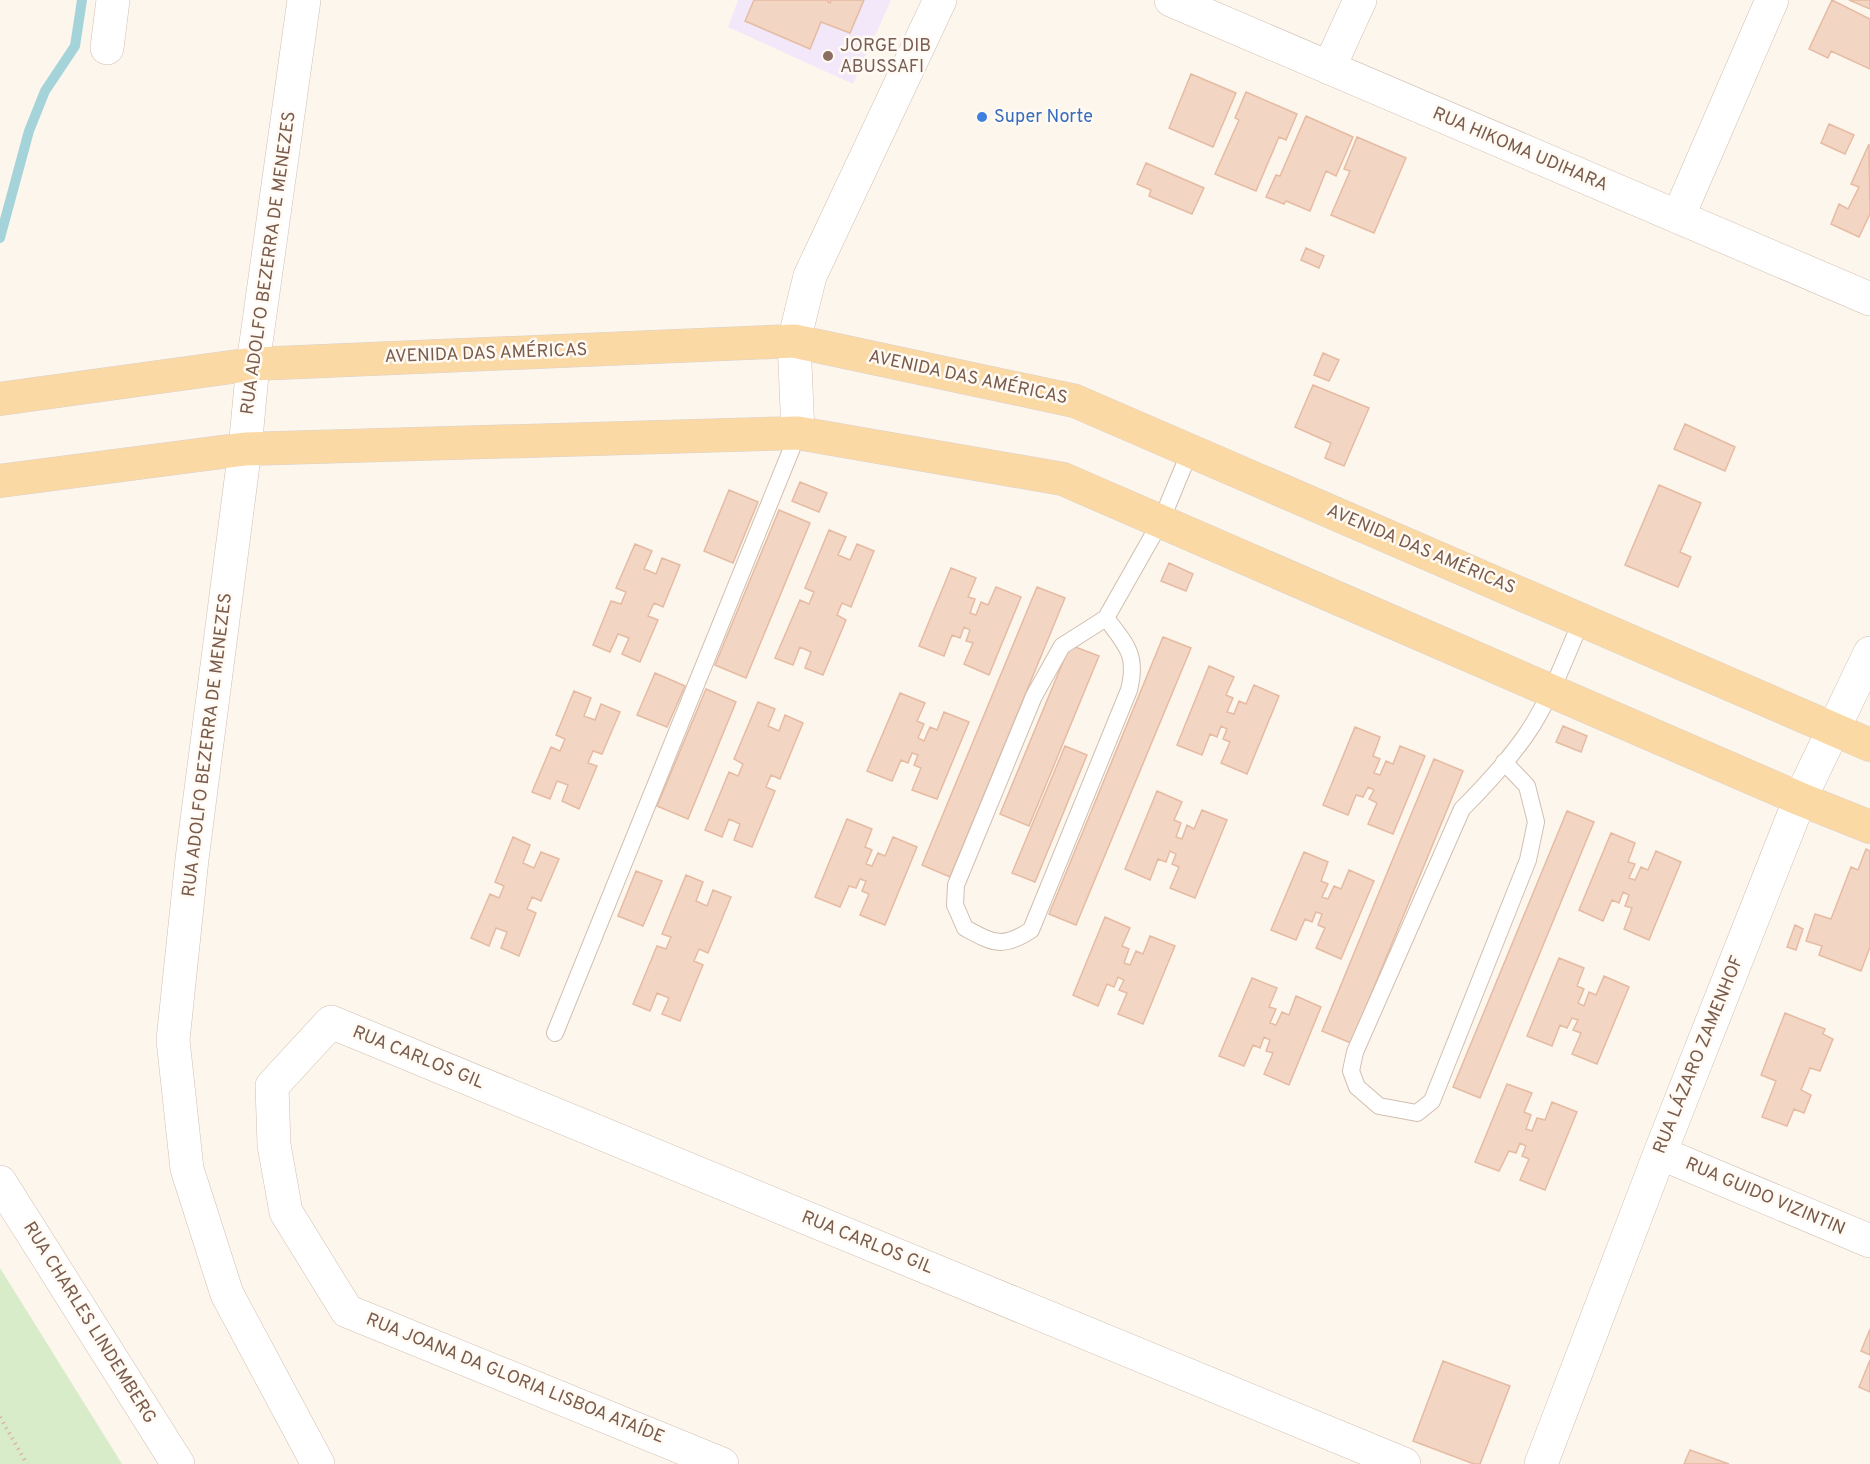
<svg xmlns="http://www.w3.org/2000/svg" width="1870" height="1464" viewBox="0 0 1870 1464" font-family="Overpass,sans-serif">
<style>
.education{fill:#f3e8fa}
.green{fill:#d8ecc9}
.lines{fill:none;stroke-linecap:round;stroke-linejoin:round}
.stream{stroke:#a5d3da;stroke-width:10}
.building{fill:#f3d5c3;stroke:#e6bba3;stroke-width:1.5}
.service-casing{stroke:#d1beb0;stroke-width:18}
.minor-casing{stroke:#d1beb0;stroke-width:34}
.tertiary-casing{stroke:#d1beb0;stroke-width:34}
.primary-casing{stroke:#dad1cd;stroke-width:34}
.path{stroke:#d9b8a5;stroke-width:4;stroke-dasharray:1.5 4.5;stroke-linecap:butt}
.service{stroke:#fff;stroke-width:16}
.minor{stroke:#fff;stroke-width:33}
.tertiary{stroke:#fff;stroke-width:33}
.primary{stroke:#fbd9a5;stroke-width:33}
.education-dot{fill:#8d6e63;stroke:#fffaf3;stroke-width:2}
.shop-dot{fill:#3f7fe0;stroke:#fffaf3;stroke-width:2}
.labels{text-anchor:middle;dominant-baseline:central;stroke-width:5;stroke-linejoin:round;paint-order:stroke}
.education-label{font-size:18px;fill:#785e54;stroke:#fffaf3;text-anchor:start}
.shop-label{font-size:18px;fill:#366cbe;stroke:#fffaf3;text-anchor:start}
.street-label{font-size:18px;fill:#7a5c4d;stroke:#fffaf3}
</style>
<rect width="100%" height="100%" fill="#fdf6ec"/>
<!-- education -->
<path class="education" d="M738 0H891L853 84 728 27Z"/>
<!-- green -->
<path class="green" d="M0 1268 122 1464H0Z"/>
<g class="lines">
<!-- stream -->
<path class="stream" d="M0 238 29 131 45 91 75 46 82 0"/>
</g>
<!-- building -->
<path class="building" d="M754 0H829L828 2 830 3 831 0H864L850 33 821 22 810 49 745 21Z
M1832 0 1870 19V69L1831 51 1828 58 1809 49Z
M1849 0H1870V9Z
M1191 74 1236 93 1213 147 1169 128Z
M1246 92 1297 114 1286 140 1279 137 1256 191 1215 174 1239 120 1235 118Z
M1306 116 1353 137 1336 176 1326 171 1310 211 1286 201 1284 204 1266 197 1276 175 1280 176Z
M1829 124 1854 135 1845 154 1821 143Z
M1357 137 1406 158 1374 233 1331 215 1350 171 1344 169Z
M1869 144 1870 214 1859 237 1831 224 1839 204 1848 209 1859 187 1851 184Z
M1146 163 1204 188 1192 214 1149 196 1151 190 1137 184Z
M1306 248 1324 256 1319 268 1301 260Z
M1323 353 1339 360 1329 381 1314 375Z
M1313 385 1369 408 1344 466 1325 458 1331 443 1295 427Z
M1685 424 1735 447 1725 471 1674 449Z
M800 482 827 493 819 512 792 501Z
M1659 485 1701 503 1680 552 1691 557 1678 587 1625 565Z
M729 490 758 502 733 563 704 551Z
M779 510 810 523 746 678 715 665Z
M829 530 846 537 838 555 850 560 857 544 874 551 851 607 842 603 837 615 846 620 823 675 805 668 811 652 800 647 793 665 775 658 800 600 809 604 814 592 805 588Z
M635 544 652 551 644 569 656 574 662 558 680 565 663 607 654 603 648 616 658 620 640 662 622 654 629 638 618 634 610 652 593 645 611 601 621 604 626 592 616 588Z
M1169 563 1193 574 1186 591 1161 581Z
M951 568 976 578 968 597 975 599 970 613 976 615 981 602 988 605 996 587 1021 597 989 675 964 664 973 643 966 641 970 630 964 627 960 638 952 635 944 656 919 646Z
M1037 587 1065 598 950 877 922 865Z
M1163 637 1191 648 1076 925 1049 914Z
M1070 645 1099 656 1029 826 1000 814Z
M1209 666 1234 677 1226 695 1233 698 1227 712 1234 714 1239 701 1246 704 1254 685 1279 696 1247 774 1221 763 1230 742 1223 739 1227 729 1221 726 1217 737 1210 734 1202 755 1177 745Z
M655 673 685 686 667 727 637 715Z
M706 689 736 702 688 819 657 806Z
M574 691 591 698 584 716 595 720 601 704 620 712 602 754 593 751 588 763 597 766 579 809 562 801 568 785 557 781 550 799 532 792 551 747 560 751 565 739 556 735Z
M900 693 925 703 917 721 924 724 918 738 924 741 930 727 937 730 944 712 969 722 937 799 912 790 921 768 914 765 918 755 912 753 908 763 901 760 892 781 867 771Z
M758 702 775 709 768 726 779 731 785 715 803 723 780 779 771 775 766 787 775 791 752 847 734 840 740 824 729 819 722 837 705 830 729 772 738 776 743 764 734 759Z
M1563 726 1587 736 1581 752 1556 742Z
M1355 727 1380 737 1373 756 1380 759 1374 773 1380 775 1386 761 1393 764 1400 746 1425 756 1393 834 1368 824 1377 803 1369 799 1374 790 1368 787 1363 797 1356 795 1348 815 1323 805Z
M1065 746 1087 755 1035 882 1012 873Z
M1434 759 1463 771 1351 1043 1322 1031Z
M1157 791 1182 802 1174 820 1181 823 1176 837 1182 839 1187 825 1194 829 1202 810 1227 820 1195 898 1170 888 1179 867 1172 864 1176 854 1170 851 1166 862 1158 859 1150 880 1125 869Z
M1567 811 1594 822 1480 1098 1453 1087Z
M847 819 872 829 865 847 872 850 866 864 872 866 878 853 885 856 893 837 917 847 885 925 860 915 869 894 862 891 866 881 860 879 856 888 849 886 840 907 815 897Z
M1611 833 1635 843 1628 862 1635 864 1629 878 1635 880 1641 867 1648 870 1656 851 1681 862 1649 940 1624 929 1632 908 1625 906 1629 895 1623 892 1619 903 1612 900 1603 921 1579 910Z
M513 837 530 845 523 863 534 868 541 852 559 859 541 901 532 897 527 909 536 913 519 956 501 948 507 932 496 928 489 946 471 938 490 894 499 898 504 886 495 882Z
M1866 849 1870 851V947L1861 971 1819 955 1822 946 1806 941 1815 914 1831 919 1851 867 1858 870Z
M1304 852 1328 862 1321 881 1328 884 1322 897 1328 899 1334 886 1341 889 1349 870 1374 881 1341 959 1316 948 1325 928 1318 925 1322 914 1316 912 1312 922 1305 919 1296 940 1271 930Z
M636 871 662 881 643 926 618 916Z
M686 875 703 882 696 901 707 906 713 890 731 897 708 953 699 949 694 961 703 965 680 1021 662 1014 669 998 657 993 650 1011 633 1004 657 946 666 949 671 937 662 934Z
M1105 917 1130 928 1122 946 1129 949 1124 963 1130 965 1136 951 1143 954 1150 936 1175 946 1143 1024 1118 1014 1127 993 1119 990 1124 980 1118 977 1114 987 1107 984 1098 1006 1073 995Z
M1795 925 1803 929 1796 950 1787 947Z
M1559 958 1584 968 1577 986 1584 989 1578 1003 1584 1006 1589 992 1596 995 1604 976 1629 987 1597 1064 1572 1054 1581 1033 1573 1030 1578 1020 1572 1018 1567 1028 1560 1025 1552 1046 1527 1036Z
M1252 978 1277 988 1269 1007 1276 1009 1270 1023 1276 1025 1282 1012 1289 1015 1296 996 1321 1007 1289 1085 1264 1074 1273 1053 1266 1051 1270 1040 1264 1037 1260 1048 1253 1045 1244 1066 1219 1056Z
M1785 1013 1825 1029 1823 1034 1833 1039 1820 1071 1810 1068 1801 1090 1811 1095 1804 1113 1794 1109 1787 1126 1762 1117 1776 1081 1761 1075Z
M1507 1084 1532 1093 1524 1112 1531 1115 1526 1129 1532 1131 1537 1118 1545 1120 1552 1102 1577 1112 1545 1190 1520 1180 1529 1159 1522 1156 1526 1146 1520 1143 1516 1153 1509 1151 1499 1171 1475 1162Z
M1870 1329V1355L1861 1351Z
M1870 1360V1392L1859 1387Z
M1443 1361 1510 1386 1480 1464H1474L1413 1441Z
M1690 1450 1729 1464H1684Z"/>
<g class="lines">
<defs>
<path id="service" d="M1106 618C1126 645 1138 654 1129 690L1031 930C1002 949 993 943 965 928L955 905 956 885 1034 696 1062 646 1106 618 1161 521 1190 451
M1504 762 1527 786 1536 822 1528 860 1432 1101 1417 1113 1379 1106 1357 1087 1351 1071 1355 1052 1462 809C1485 786 1507 762 1526 735 1550 700 1565 659 1582 619
M555 1033 798 433"/>
<path id="minor" d="M1171 0 1870 299
M107 48 113 0
M1329 68 1360 0
M1678 217 1772 0
M798 433 794 341 810 276 940 0
M1660 1153 1870 1241
M722 1464 347 1311 286 1212 274 1145 272 1086 331 1022 1404 1464
M1541 1464 1660 1153 1800 799 1870 653"/>
<path id="tertiary" d="M304 0 253 364 245 449 192 859 173 1040 187 1169 227 1294 318 1464
M0 1182 178 1464"/>
<path id="primary" d="M0 399 253 364 794 341 1075 401 1870 745
M0 481 245 449 798 433 1063 479 1800 799 1870 827"/>
</defs>
<!-- service casing -->
<use href="#service" class="service-casing"/>
<!-- minor casing -->
<use href="#minor" class="minor-casing"/>
<!-- tertiary casing -->
<use href="#tertiary" class="tertiary-casing"/>
<!-- primary casing -->
<use href="#primary" class="primary-casing"/>
<!-- path -->
<path class="path" d="M0 1417 27 1464"/>
<!-- service -->
<use href="#service" class="service"/>
<!-- minor -->
<use href="#minor" class="minor"/>
<!-- tertiary -->
<use href="#tertiary" class="tertiary"/>
<!-- primary -->
<use href="#primary" class="primary"/>
</g>
<!-- markers -->
<circle class="education-dot" cx="828" cy="56" r="6"/>
<circle class="shop-dot" cx="982" cy="117" r="6"/>
<g class="labels">
<!-- education labels -->
<g class="education-label">
<text x="840" y="46">JORGE DIB<tspan x="840" dy="21">ABUSSAFI</tspan></text>
</g>
<!-- shop labels -->
<g class="shop-label">
<text x="994" y="117">Super Norte</text>
</g>
<!-- street labels -->
<g class="street-label">
<text transform="translate(1520 150) rotate(23)">RUA HIKOMA UDIHARA</text>
<text transform="translate(269 263) rotate(-82)">RUA ADOLFO BEZERRA DE MENEZES</text>
<text transform="translate(486 354) rotate(-2)">AVENIDA DAS AMÉRICAS</text>
<text transform="translate(968 378) rotate(12)">AVENIDA DAS AMÉRICAS</text>
<text transform="translate(1421 550) rotate(23)">AVENIDA DAS AMÉRICAS</text>
<text transform="translate(208 745) rotate(-83)">RUA ADOLFO BEZERRA DE MENEZES</text>
<text transform="translate(1699 1055) rotate(-68)">RUA LÁZARO ZAMENHOF</text>
<text transform="translate(418 1058) rotate(22)">RUA CARLOS GIL</text>
<text transform="translate(1765 1197) rotate(23)">RUA GUIDO VIZINTIN</text>
<text transform="translate(867 1243) rotate(22)">RUA CARLOS GIL</text>
<text transform="translate(89 1323) rotate(58)">RUA CHARLES LINDEMBERG</text>
<text transform="translate(515 1379) rotate(22)">RUA JOANA DA GLORIA LISBOA ATAÍDE</text>
</g>
</g>
</svg>
